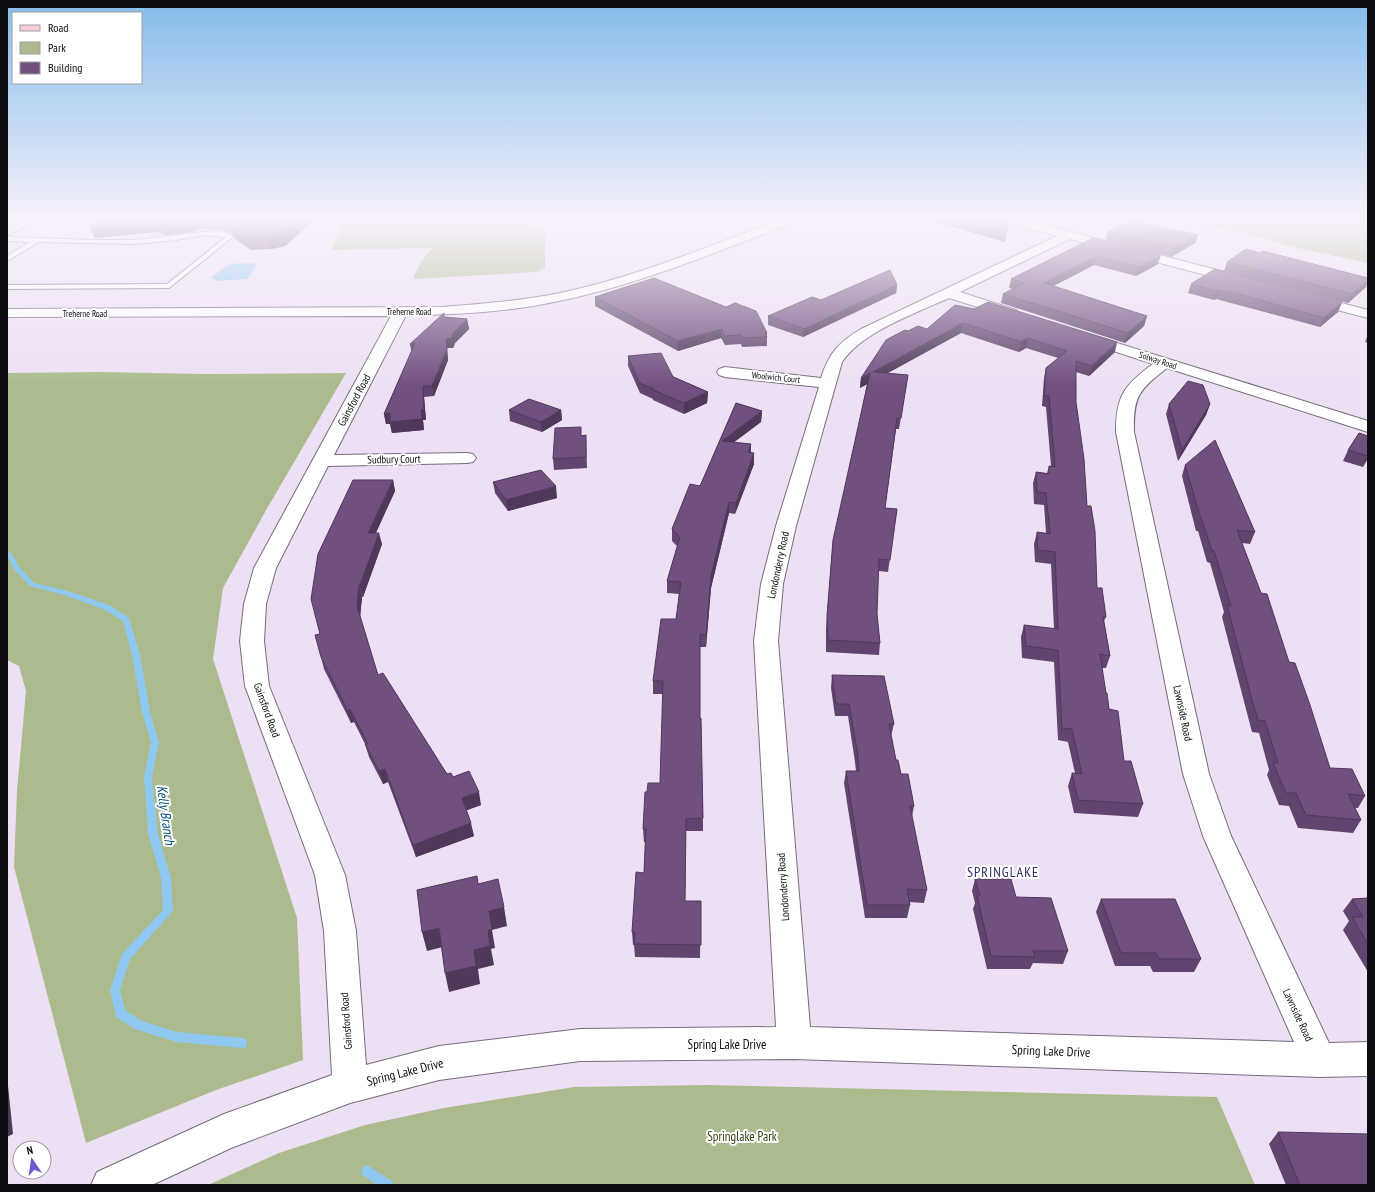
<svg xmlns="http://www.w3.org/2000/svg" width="1375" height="1192" viewBox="0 0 1375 1192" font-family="'PT Sans Narrow',sans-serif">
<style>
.green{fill:#acbb8d}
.water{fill:#8fc9f2}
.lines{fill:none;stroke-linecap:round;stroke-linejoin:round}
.stream{fill:#8fc9f2;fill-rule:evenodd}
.lane-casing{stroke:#776b7d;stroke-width:2}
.street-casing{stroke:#776b7d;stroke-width:2}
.secondary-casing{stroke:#776b7d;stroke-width:2}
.lane{fill:#fff;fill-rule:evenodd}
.street{fill:#fff;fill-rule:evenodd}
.secondary{fill:#f7ccd3;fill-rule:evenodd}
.wall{fill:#61456e}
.shaded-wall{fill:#4f385a}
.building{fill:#715080;stroke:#4f385a}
.labels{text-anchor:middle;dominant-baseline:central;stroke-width:4;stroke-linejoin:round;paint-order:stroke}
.far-street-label{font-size:9px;fill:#100c13;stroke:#fff}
.street-label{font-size:11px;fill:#100c13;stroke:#fff}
.near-street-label{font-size:13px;fill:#100c13;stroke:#fff}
.near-park-label{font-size:13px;fill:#334014;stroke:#fff}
.near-water-label{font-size:14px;font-style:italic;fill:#004d74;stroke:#fff}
.near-neighbourhood-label{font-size:14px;letter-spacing:1px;fill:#312c67;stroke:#fff}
</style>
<rect width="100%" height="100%" fill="#ede0f4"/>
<!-- green -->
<path class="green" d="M349 218H530L527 230H545V268L536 272 413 279C418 266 423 257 433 248L330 250 343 229 337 228Z
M1161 218H1368V263L1288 246 1242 232Z
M100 372 205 374 346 373 265 512 223 588 213 659 297 918 303 1060 216 1090 86 1143 14 867 17 791 26 691 19 666 7 660V373Z
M707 1085 1217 1097 1255 1185H208L279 1153 365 1125 444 1108 574 1087Z"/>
<!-- water -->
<path class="water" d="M252 263 257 265 247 279 218 281 211 278 229 264Z"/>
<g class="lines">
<!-- stream -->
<path class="stream" d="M7 551 11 553 20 568 34 583 68 591 109 605 129 618 140 655 150 712 159 743 152 777 158 834 171 878 173 911 130 959 120 990 125 1010 142 1021 177 1032 242 1038 246 1039 247 1043 246 1047 242 1048 177 1042 135 1029 116 1017 110 990 122 954 163 910 161 878 148 834 144 777 151 743 142 712 132 655 123 621 103 609 64 595 30 586 14 569 7 556Z
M367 1165 392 1181 394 1185H377L363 1175 361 1171 363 1167Z"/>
<defs>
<path id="lane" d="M211 231 224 232 234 236 169 288 7 289V285L167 284 226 237 204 235 176 240 135 244 39 242 7 261V256L30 242 7 241V237L92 240H135Z"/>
<path id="street" d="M785 218H802L800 220C721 250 642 284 559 301 509 312 457 315 406 315L334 455 467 453 473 454 476 458 473 462 467 463 328 466 276 568 266 604 264 641 269 686 345 875 356 931 366 1065 439 1046 580 1029 776 1027 754 641 761 584 776 526 819 387 725 377 719 375 717 372 719 369 725 367 821 378C829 353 839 342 861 329L1057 236 1000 220 998 218H1018L1244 277 1246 280 1244 283 1239 284 1070 239 960 292 1016 310 1018 313 1016 316 1011 317 1006 316 949 298C916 313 862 332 842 362L796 526 783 584 778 641 810 1027 1294 1042 1203 836 1183 774 1116 432C1116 396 1124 385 1153 364L1083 341 1081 338 1083 335 1088 334 1368 421V432L1167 368C1139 390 1133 396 1134 432L1209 774 1231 836 1329 1043 1368 1042V1076L1319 1077 794 1059 580 1061 439 1080 350 1103 231 1148 152 1185H91L97 1172 224 1114 332 1075 324 931 315 875 245 686 240 641 244 604 254 568 391 316 7 317V309L442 307C481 304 521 301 560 293 637 277 711 245 785 218Z
M1311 295 1368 310V318L1306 302 1304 299 1306 296Z"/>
<path id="secondary" d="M23 218H38L36 220 7 236V227Z"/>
</defs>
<!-- lane casing -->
<use href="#lane" class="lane-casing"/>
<!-- street casing -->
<use href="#street" class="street-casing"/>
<!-- secondary casing -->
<use href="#secondary" class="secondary-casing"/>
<!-- lane -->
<use href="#lane" class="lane"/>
<!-- street -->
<use href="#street" class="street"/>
<!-- secondary -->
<use href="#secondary" class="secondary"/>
</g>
<!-- wall -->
<path class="wall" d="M103 218H317L285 246 271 249 251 250 234 238 233 234 224 230 198 229 192 232 166 235 157 232 95 238 90 226Z
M922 218H1009L1005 242Z
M1108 231 1198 235 1195 243 1171 257 1106 240Z
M1093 238 1158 264 1136 276 1094 265 1053 286 1147 316 1144 326 1125 343 1001 303 1003 294 1013 289 1009 288 1011 279Z
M1227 262 1366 287 1348 303 1224 271Z
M1191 284 1342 302 1338 312 1320 327 1216 299 1214 300 1188 293Z
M897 285 896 293 803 337 768 325V316L821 300Z
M595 297 767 333V346L742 347 741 344 725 345 721 338 678 351 595 306Z
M955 305 1115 352 1089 376 1076 372V402L1087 506 1097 588 1106 617 1104 621 1110 656 1106 668H1102L1106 693 1109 709 1124 761 1143 804 1138 817 1074 813 1068 786 1072 773H1075L1068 742 1058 740 1054 662 1022 658 1021 637 1024 625 1054 629 1051 564 1035 562 1034 544 1037 532 1046 533 1044 505 1034 504 1033 483 1036 472 1047 473 1049 466H1051L1046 407 1042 406 1044 378 1046 368 1058 358 1026 348 1019 352 961 333 888 373 908 375 899 429H896L885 508 897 509 888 572 878 571 877 614 880 643 879 655 826 652V628L832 552 867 384 860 388 861 378 908 331 927 329Z
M445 317 467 319 469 329 455 343 453 348H447L448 360 434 396 424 397 426 420H423L424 430 392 433 390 424H386L384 414 412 351 410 344Z
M1368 334V343L1365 342Z
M628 356 708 392 707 403 684 414 653 400V399L640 393 628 366Z
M736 403 762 411 761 422 734 442 751 453 754 464 735 514 729 513 711 588 706 647H700V718L703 818V831H686L685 901H701L700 958 635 957 634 945H633L632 932 644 873 645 842H644L643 829 647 792 660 783 663 694H653V681L676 619 679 594 667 593V581L677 546 672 541V529L700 486Z
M1169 404H1210L1206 415 1178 461 1166 414Z
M509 410H561L562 420 542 432 510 421Z
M586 435 587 468 554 470 553 459Z
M1368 436V458L1363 467 1343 461 1348 450Z
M1185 465 1255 532 1250 544 1242 543 1261 593 1289 662 1330 768 1365 796 1358 808H1355L1361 820 1353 833 1298 828 1289 806 1279 805 1267 775 1269 770 1259 733 1252 732 1247 713 1222 617 1224 612 1210 563 1207 562 1198 531H1196L1182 476Z
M393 480 395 491 376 533 382 544 363 597H362L360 617 378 675 447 774 453 777 481 805 466 810 474 836 416 857 388 782 383 784 369 757 365 744 354 722 351 723 324 669 321 657Z
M493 482 557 498 508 511 495 493Z
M832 675 894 724 891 736 896 760 914 806 912 817 927 890 924 903 909 902 910 905 907 918H865L844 783 846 771H856L855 762 848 716H835L831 688Z
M975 879 1016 897 1068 951 1063 964 1033 963 1030 969H987L973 909 975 903 972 891Z
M1368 898V972L1343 930 1349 921 1343 911 1352 899Z
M1101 899 1201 959 1194 972H1153L1150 966H1115L1096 912Z
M1278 1132 1368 1185H1286L1269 1144Z"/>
<!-- shaded-wall -->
<path class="shaded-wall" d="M192 218H195L198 229 192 232 166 235 162 222Z
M300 218H317L285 246 271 249 268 236Z
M153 220 157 232 95 238 90 226Z
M1198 235 1195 243 1171 257 1174 248Z
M1161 255 1158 264 1136 276 1138 267Z
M1096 256 1094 265 1042 292 1044 283Z
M1368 280V283L1366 287 1348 303 1352 294Z
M897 285 896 293 803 337 804 329Z
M1219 290 1216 299 1214 300 1217 291Z
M1342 302 1338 312 1320 327 1324 318Z
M1147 316 1144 326 1125 343 1128 333Z
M467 319 469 329 455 343 453 348H447L448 360 434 396 432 386 446 339 453 333Z
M963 323 961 333 871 382 873 372Z
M722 329 721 338 678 351V341Z
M1028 338 1026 348 1019 352 1021 342Z
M1117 342 1115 352 1089 376 1092 366Z
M415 343 412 354 410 344Z
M870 373 869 383 860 388 861 378Z
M423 386 424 397 426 420H423L424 430 392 433 390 424H386L384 414 421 410Z
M708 392 707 403 684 414V403Z
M1210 404 1206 415 1178 461 1182 450Z
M561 410 562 420 542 432 541 422Z
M762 411 761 422 721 452 722 441Z
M751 444V455L748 452Z
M754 453V464L735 514 736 503Z
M1368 456V458L1363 467Z
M393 480 395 491 370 545 368 533Z
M556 486 557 498 508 511 506 500Z
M729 502V513L711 588 706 647V635L711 576Z
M379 533 382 544 363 597 360 585Z
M359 585 362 597 360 618 357 606Z
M350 709 354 722 351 723 348 711Z
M385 769 388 782 383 784 379 771Z
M479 792 481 805 465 811 462 798Z
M471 823 474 836 416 857 413 845Z
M504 907 507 926 492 930 495 948 491 949 494 965 478 969 480 984 449 992 445 973 474 950 488 930 489 911Z
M439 928 443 947 427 951 422 932Z
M7 1076 13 1134 7 1137Z"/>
<!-- building -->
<path class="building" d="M103 218H192L188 219 162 222 153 220 90 226Z
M221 218H300L282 233 268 236 248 237 231 225V222Z
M950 218H1009L1006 234Z
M1131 220 1198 235 1174 248 1108 231Z
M1093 238 1161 255 1138 267 1096 256 1044 283 1147 316 1128 333 1003 294 1024 283 1011 279Z
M1246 249 1260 253 1263 251 1368 278V280L1352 294 1227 262Z
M1215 269 1342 302 1324 318 1246 296 1219 290 1217 291 1191 284Z
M890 270 897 285 804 329 768 316 812 297 821 300Z
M654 278 726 307 735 303 756 311 767 333H765L767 337 742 338 741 335 725 336 722 329 678 341 595 297Z
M988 302 1117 342 1092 366 1076 361V402L1084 459 1087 506H1091L1095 531 1097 588H1102L1106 617H1103L1110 656 1100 654 1106 693H1107L1109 709 1118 711 1124 761H1131L1143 804 1078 800 1072 773 1082 774 1072 729 1062 728 1058 650 1026 646 1024 625 1058 629 1055 552 1038 550 1037 532 1050 534 1046 493 1037 492 1036 472 1049 474V466L1055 467 1049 396H1044L1046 368 1067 351 1028 338 1021 342 963 323 873 372 908 375 901 418H897L885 508 897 509 890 560 879 559 877 614 880 643 828 640 827 616 833 540 870 373 861 378 886 340 905 330 908 331 918 326 927 329 955 305 974 309Z
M444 313V317L467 319 453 333 452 338 446 339 447 350 432 386H423L424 409 421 410 422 419 390 422V413L384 414 415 343 410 344Z
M661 353 673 377 708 392 684 403 653 390 654 389 639 383 628 356Z
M1188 381 1203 385 1210 404 1182 450 1169 404Z
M529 399 561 410 541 422 509 410Z
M736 403 762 411 722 441 751 444 748 452 754 453 736 503 729 502 711 576 706 635 700 634V718H701L703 818 686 819 685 901H701V945L634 944 635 932H632L636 872 644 873 646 829H643L645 792H647L648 783H660L663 681H653L661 619H676L681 582 667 581 680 537 672 529 690 484 700 486Z
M581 427V436L586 435V457L553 459 555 428Z
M1359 433 1368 436V456L1348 450Z
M1215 440 1255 532 1237 530 1261 593 1267 594 1289 662 1295 663 1310 705 1330 768 1352 769 1365 796 1348 794 1361 820 1306 815 1296 793H1286L1273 763H1278L1265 721 1258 720 1252 700 1227 605 1231 606 1214 551H1212L1202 520 1201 519 1185 465Z
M541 470 556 486 506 500 493 482Z
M353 480H393L368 533H379L360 585H359L357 606 378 675 383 673 447 774 451 773 453 777 469 771 479 792 462 798 471 823 413 845 385 769 379 771 365 744H368L350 709 348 711 321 657 315 635 320 634 311 599 318 554Z
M832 675 884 676 894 724H889L896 760H898L901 774H908L914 806H910L927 890 907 889 910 905H867L846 771H859L857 750 849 704H836Z
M477 876 478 884 498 879 504 907 489 911 492 930H488L490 946 474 950 476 966 445 973 439 928 422 932 417 890Z
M975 879H1011L1016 897 1051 898 1068 951H1033L1035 957 991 956 977 896H980Z
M1368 898V944L1352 917H1363L1352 899Z
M1101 899H1175L1201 959H1159L1156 953H1121Z
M1278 1132 1368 1134V1185H1300Z"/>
<!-- sky -->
<linearGradient id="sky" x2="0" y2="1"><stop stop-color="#84bcec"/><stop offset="0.57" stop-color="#f7f1fa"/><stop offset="1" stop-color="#f7f1fa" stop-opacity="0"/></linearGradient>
<rect width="1375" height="385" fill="url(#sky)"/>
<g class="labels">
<!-- far-street labels -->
<g class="far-street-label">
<text x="409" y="311">Treherne Road</text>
<text x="85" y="313">Treherne Road</text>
<text transform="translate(1158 360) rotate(18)">Solway Road</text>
<text transform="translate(776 377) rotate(6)">Woolwich Court</text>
</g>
<!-- street labels -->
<g class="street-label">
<text transform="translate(354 400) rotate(-62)">Gainsford Road</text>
<text transform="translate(394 459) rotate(-1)">Sudbury Court</text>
<text transform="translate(778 565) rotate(-78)">Londonderry Road</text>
<text transform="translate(267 710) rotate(70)">Gainsford Road</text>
<text transform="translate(1183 713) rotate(78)">Lawnside Road</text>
<text transform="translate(783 887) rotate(-94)">Londonderry Road</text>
<text transform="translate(1298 1015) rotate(65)">Lawnside Road</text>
<text transform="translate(346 1021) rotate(-94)">Gainsford Road</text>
</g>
<!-- near-street labels -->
<g class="near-street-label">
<text x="727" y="1044">Spring Lake Drive</text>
<text transform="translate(1051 1051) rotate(2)">Spring Lake Drive</text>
<text transform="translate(405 1072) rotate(-14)">Spring Lake Drive</text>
</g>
<!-- near-park labels -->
<g class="near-park-label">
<text x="742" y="1136">Springlake Park</text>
</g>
<!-- near-water labels -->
<g class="near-water-label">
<text transform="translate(166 815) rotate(82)">Kelly Branch</text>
</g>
<!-- near-neighbourhood labels -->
<g class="near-neighbourhood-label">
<text x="1003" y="872">SPRINGLAKE</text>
</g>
</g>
<!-- border -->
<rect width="1375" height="1192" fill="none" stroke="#100c13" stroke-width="16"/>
<!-- legend -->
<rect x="12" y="12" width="130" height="72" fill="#ffffff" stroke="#9f9ea1"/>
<rect x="20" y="25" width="20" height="6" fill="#f7ccd3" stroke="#9f9ea1"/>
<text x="48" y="32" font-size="12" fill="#100c13">Road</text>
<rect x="20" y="42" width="20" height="12" fill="#acbb8d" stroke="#9f9ea1"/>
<text x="48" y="52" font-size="12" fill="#100c13">Park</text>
<rect x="20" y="62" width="20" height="12" fill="#715080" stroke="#9f9ea1"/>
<text x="48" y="72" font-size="12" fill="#100c13">Building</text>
<!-- north arrow -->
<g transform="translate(32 1160) rotate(347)"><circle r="19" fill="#ffffff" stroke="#9f9ea1"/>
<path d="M0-3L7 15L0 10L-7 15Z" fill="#695bd4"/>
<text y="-6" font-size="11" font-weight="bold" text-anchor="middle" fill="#100c13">N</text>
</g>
</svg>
